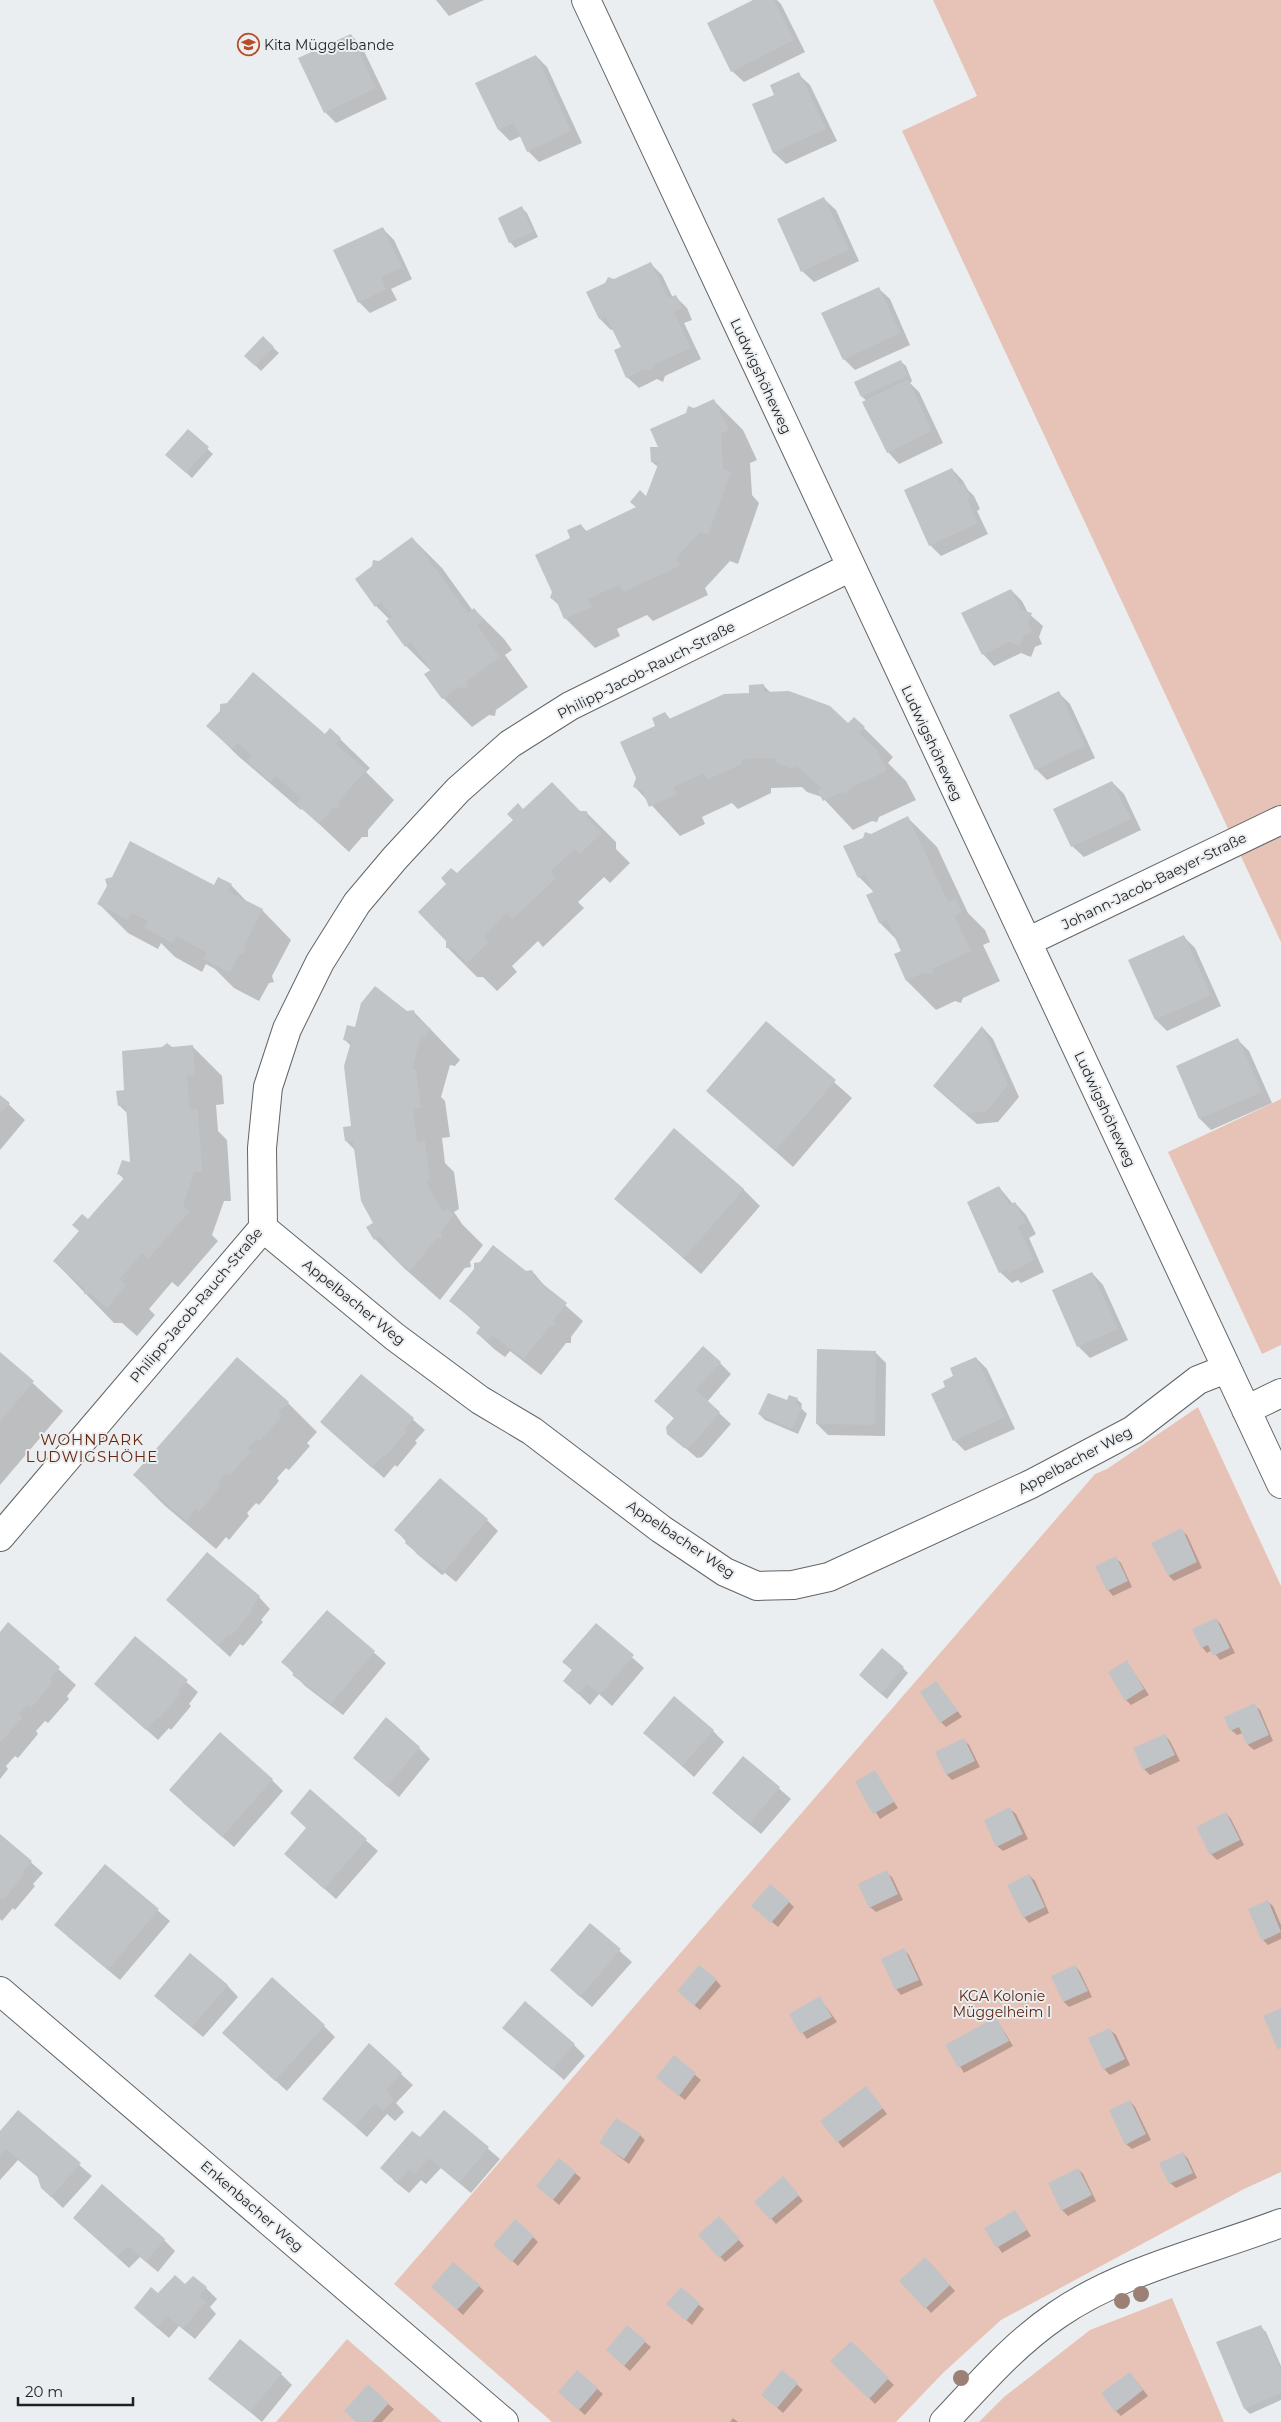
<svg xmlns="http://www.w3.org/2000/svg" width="1281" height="2422" viewBox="0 0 1281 2422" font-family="Montserrat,sans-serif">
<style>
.green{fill:#e7c3b7}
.shadow{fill:#0003}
.building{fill:#c1c4c6}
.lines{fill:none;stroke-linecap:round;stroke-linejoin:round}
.minor-casing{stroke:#626567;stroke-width:30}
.minor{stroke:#fff;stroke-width:28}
.tree{fill:#9c8076}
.labels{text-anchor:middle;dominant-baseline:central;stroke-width:4;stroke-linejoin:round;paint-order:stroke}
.poi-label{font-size:14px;fill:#1f2021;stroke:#ebeef0;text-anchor:start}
.street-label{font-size:14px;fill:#1f2021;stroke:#ebeef0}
.park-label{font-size:14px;fill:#5c2612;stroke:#ebeef0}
.neighbourhood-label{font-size:15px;letter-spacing:1px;fill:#68270f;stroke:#ebeef0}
</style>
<rect width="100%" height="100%" fill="#ebeef0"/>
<!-- green -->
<path class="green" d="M933 0H1281V942L902 131 977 96Z
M1281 1099V1345L1262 1354 1168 1152Z
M1198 1407 1281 1586V2172L1244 2189 1001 2320 943 2373 896 2422H552L394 2284 1095 1474 1107 1469Z
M1172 2298 1224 2422H979L1004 2397 1090 2330Z
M347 2339 442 2422H276Z"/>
<!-- shadow -->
<path class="shadow" d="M436 0H484L449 16Z
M756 0H777L781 4 805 52 744 82 732 71Z
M351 35 362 47 387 99 336 123 325 112Z
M536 56 547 67 582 143 539 162 528 151 521 136 510 141 499 130 477 84Z
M798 74 810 85 837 141 786 164 774 153 754 105 775 96Z
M824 199 836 210 859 261 814 282 802 271Z
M522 208 527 213 538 237 515 248 510 242Z
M383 229 394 240 412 279 391 289 397 300 370 313 359 302Z
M651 264 662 275 673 298 675 296 687 308 692 320 684 323 701 359 665 376 663 382 657 379 639 388 627 377 622 348 614 329 611 330 600 319 614 281Z
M878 288 890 299 910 345 855 370 844 359Z
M263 338 279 353 261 371 246 356Z
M900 361 906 366 912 381 910 383 919 392 943 443 899 464 888 452 867 401 862 397Z
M714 401 743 430 757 460 750 463 752 495 759 503 738 564 730 561 705 588 708 595 653 621 647 615 617 629 620 636 595 648 565 618 560 606 551 598 572 538 581 525 587 532 637 508 646 499 658 467 652 462 660 448 694 410Z
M188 431 213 454 192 478 172 460Z
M952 469 963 481 968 490 974 496 980 509 977 511 988 534 941 556 930 545Z
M412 538 442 568 473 611 474 609 504 639 512 650 505 655 528 687 496 710 495 716 489 715 472 727 443 698 431 671 406 646 390 620 376 606 380 562Z
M1011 590 1022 601 1028 613 1043 626 1039 637 1042 644 1035 647 1031 657 1021 653 994 666 983 654Z
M763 685 771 693 848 725 864 728 893 757 888 763 906 781 916 800 879 817 877 822 872 821 853 830 822 797 807 792 802 787 771 788V793L738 809 732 803 702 817 705 824 680 836 634 786 657 726 665 713 671 720 751 694Z
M1059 693 1070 704 1095 758 1047 780 1036 769Z
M208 726 340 739 370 768 366 772 394 800 368 830V837H362L349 852 302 808 301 810 237 755Z
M1112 782 1124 794 1141 830 1084 857 1072 846Z
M524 811 586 812 616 842V849L630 863 610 883 604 877 578 902 584 908 543 947 538 941 512 966 517 972 497 991 483 977H477L447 947 457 875Z
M908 818 937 847 968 913 985 930 990 942 983 945 1000 981 963 998 961 1003 955 1001 936 1010 907 981 896 955 903 951 897 940 880 923 875 893 859 877 871 835Z
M231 885 250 905 262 910 291 940 272 976 274 982 269 983 259 1001 234 988 215 969 206 964 202 972 175 957 161 943 158 949 128 933 99 904Z
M1184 937 1195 948 1221 1006 1167 1031 1156 1020Z
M413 1011 460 1060 455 1066 450 1065 441 1097 445 1101 450 1137 442 1138 445 1163 454 1172 459 1209 454 1212 462 1224 483 1245 470 1262 471 1267 465 1268 440 1300 404 1268 375 1239V1223L355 1150 346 1141 353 1127 351 1046 344 1039 356 1029Z
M766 1022 852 1098 793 1167 708 1091Z
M983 1028 993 1039 1019 1097 998 1122 977 1124 946 1097Z
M1238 1040 1249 1051 1272 1103 1211 1130 1200 1119 1177 1066Z
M193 1047 222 1076 224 1104 216 1105 218 1131 227 1140 231 1201H224L212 1235 218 1241 178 1287 172 1282 149 1309 155 1315 137 1336 122 1323H114L54 1261 125 1180 119 1174 132 1164 128 1114 119 1105 126 1091 172 1048Z
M0 1096 25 1120 0 1150Z
M999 1187 1013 1204 1015 1203 1026 1215 1036 1234 1029 1238 1044 1272 1021 1283 1018 1280 1012 1283 1000 1272Z
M743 1189 760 1206 701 1274 616 1199Z
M532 1271 549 1291 583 1321 571 1337V1343H566L541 1375 510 1351 505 1357 494 1349 477 1333 481 1328 451 1301Z
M1092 1273 1103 1285 1128 1340 1090 1358 1078 1346Z
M875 1352 886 1363 885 1436 828 1435 817 1424Z
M0 1353 63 1411 0 1485Z
M976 1358 987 1369 1015 1429 965 1451 954 1440 947 1388 955 1376Z
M720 1363 731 1374 707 1402 731 1424 702 1457 697 1458 668 1433 675 1419 656 1401Z
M361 1375 425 1430 415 1441 417 1443 397 1467 395 1465 384 1478 333 1433Z
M797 1399 802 1404 801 1408 807 1414 798 1434 765 1420 759 1414Z
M288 1403 317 1432 307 1443 310 1446 289 1470 286 1468 277 1478 279 1481 259 1505 256 1503 247 1513 249 1516 229 1540 226 1537 216 1549 164 1505 134 1475Z
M487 1520 498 1531 456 1582 445 1573 442 1575 417 1554 396 1530Z
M1181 1530 1187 1535 1202 1568 1174 1581 1169 1576Z
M1115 1557 1121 1563 1132 1587 1113 1596 1108 1590Z
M259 1597 270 1609 261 1620 263 1622 243 1646 240 1644 230 1657 168 1600Z
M327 1612 386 1663 343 1715 305 1686 283 1662Z
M1216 1619 1221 1625 1235 1653 1220 1660 1212 1650 1207 1653 1202 1647Z
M8 1624 76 1685 67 1696 69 1699 48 1723 45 1721 36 1731 38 1734 18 1758 15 1756 6 1766 8 1769 0 1779V1633Z
M596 1625 644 1668 612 1706 599 1694 590 1705 565 1681 573 1671 564 1662Z
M135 1638 198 1692 189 1704 191 1706 171 1730 169 1728 158 1740 95 1684Z
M1127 1662 1149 1695 1131 1705 1126 1700Z
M903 1668 908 1673 887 1699 866 1681Z
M936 1682 962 1717 946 1727 941 1722Z
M1254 1705 1260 1710 1273 1741 1254 1750 1248 1745 1243 1733 1237 1735 1231 1730Z
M713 1731 724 1742 694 1777 645 1733Z
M1165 1735 1170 1741 1180 1761 1150 1775 1144 1769Z
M964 1740 969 1745 980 1767 952 1780 947 1775Z
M419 1748 430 1759 399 1797 355 1758Z
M743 1757 791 1799 761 1834 725 1804Z
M875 1772 898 1808 880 1819 857 1782Z
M272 1780 283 1791 234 1847 182 1802Z
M310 1791 378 1851 336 1899 285 1854 307 1828Z
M1010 1809 1016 1814 1028 1839 1003 1851 997 1846Z
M1226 1813 1231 1819 1244 1845 1217 1860 1211 1854 1197 1828Z
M0 1835 43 1873 33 1884 35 1886 15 1910 13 1908 2 1921 0 1919Z
M105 1865 170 1921 120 1980 67 1936Z
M886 1872 892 1877 903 1900 876 1912 870 1907Z
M1029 1875 1035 1881 1049 1913 1029 1923 1024 1917Z
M1267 1901 1273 1906 1281 1925V1939L1268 1945 1263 1940Z
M789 1902 794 1907 778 1927 759 1911Z
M590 1925 632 1962 592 2007 563 1981Z
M904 1950 909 1955 923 1985 901 1995 896 1989Z
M1075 1966 1080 1972 1092 1997 1069 2007 1064 2002 1052 1977Z
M716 1980 721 1986 700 2010 684 1996Z
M227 1985 238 1997 203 2037 167 2007Z
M820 1998 837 2022 807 2039 790 2015Z
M996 2018 1013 2046 964 2073 947 2045Z
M324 2026 335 2037 287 2091 235 2044Z
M503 2027 574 2045 585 2056 564 2080Z
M1110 2030 1116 2035 1130 2065 1110 2075 1104 2069Z
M369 2045 413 2085 396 2103 404 2112 395 2121 387 2114 367 2137 324 2099Z
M674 2057 701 2080 685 2100 663 2083Z
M871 2093 887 2114 843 2148 822 2121Z
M1130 2101 1135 2107 1151 2140 1132 2149 1126 2144Z
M444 2111 500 2159 471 2193 441 2168 426 2184 421 2180 409 2193 393 2180 420 2139Z
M18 2112 92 2176 63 2208 42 2188 38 2177 18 2160 0 2180V2133Z
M640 2135 645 2140 629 2164 601 2143Z
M1183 2153 1188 2159 1197 2178 1176 2188 1170 2183Z
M560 2160 581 2178 559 2205 543 2191Z
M1078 2169 1083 2174 1096 2201 1068 2216 1062 2210Z
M788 2183 803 2201 776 2224 756 2202Z
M1015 2211 1031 2236 1002 2253 986 2228Z
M724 2223 744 2246 725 2262 700 2235Z
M86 2229 164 2240 175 2251 158 2272 140 2257 129 2268Z
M533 2237 538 2242 518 2266 500 2250Z
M931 2264 955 2291 931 2313 901 2281Z
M186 2286 206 2288 217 2299 210 2307 216 2314 195 2339 179 2326 169 2338 147 2319 158 2295Z
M479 2286 484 2291 463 2315 438 2292Z
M681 2289 704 2309 692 2325 673 2309Z
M1260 2326 1266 2332 1281 2366V2400L1250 2414 1245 2409 1218 2342Z
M627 2327 651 2347 630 2371 613 2356Z
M851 2343 894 2385 875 2404 832 2361Z
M782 2371 803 2390 783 2413 768 2400Z
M578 2372 603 2394 585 2415 565 2398Z
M1130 2373 1148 2396 1121 2416 1116 2411Z
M281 2374 292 2385 262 2422 210 2379Z
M388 2404 394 2409 382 2422H357Z
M733 2418 738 2422H730Z"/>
<!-- building -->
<path class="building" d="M753 0H774L794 40 731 72 707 23Z
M351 34 376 88 324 113 298 58Z
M536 55 571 131 527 152 514 123 498 130 475 83Z
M799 72 826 129 773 153 752 104 774 95 770 85Z
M824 197 849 250 801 272 777 219Z
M522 206 533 232 509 243 498 218Z
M383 227 402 268 381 277 386 289 358 303 333 250Z
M651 262 668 298 676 295 682 308 674 312 691 348 654 365 651 371 645 369 626 378 614 350 621 347 606 317 599 319 586 292 605 283 608 277 614 279Z
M879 287 900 333 843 360 821 313Z
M263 336 274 347 255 366 244 356Z
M901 360 908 376 861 397 854 382Z
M908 379 932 431 887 453 862 402Z
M714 399 729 430 721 434 723 469 731 472 708 535 700 532 676 558 680 566 623 592 619 585 588 599 592 607 564 619 556 600 550 598 552 592 535 555 570 538 567 530 581 524 584 532 636 507 630 502 640 490 646 496 659 462H651L650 447H658L650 429 686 413 688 406 694 408Z
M188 429 209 447 186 473 165 455Z
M952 468 960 485 963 483 970 497 967 499 978 523 929 546 904 490Z
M412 537 468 613 474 608 483 620 477 625 500 657 467 681 466 688 459 687 442 699 424 674 431 670 411 642 405 647 386 621 392 617 381 602 375 607 355 579 372 566 373 560 379 561Z
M1011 589 1021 610 1032 613 1028 624 1032 632 1024 636 1020 646 1009 642 982 655 961 613Z
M253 672 325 734 330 728 341 738 336 744 366 770 339 801V808H333L319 824 296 804 301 798 276 776 271 782 247 761 251 755 238 743 232 749 206 726 220 711V704L227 703Z
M764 684V692L789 691 830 706 848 723 854 717 865 727 859 733 877 750 887 771 850 788 847 794 842 792 823 801 818 792 821 788 797 766 793 769 776 763V758L742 759V764L707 780 704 773 674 787 677 794 649 807 642 790 633 787 636 778 620 742 655 726 652 718 665 712 669 719 724 694 749 693V685Z
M1059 691 1085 746 1035 770 1009 715Z
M1112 781 1131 819 1071 847 1053 809Z
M552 782 580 811H587V818L602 833 580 854 574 849 550 872 556 878 513 919 507 913 484 936 489 942 467 963 453 948H446V941L418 912 446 884 441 878 451 868 457 873 513 820 507 814 518 803 523 809Z
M908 816 948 902 956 899 962 912 954 916 971 951 934 968 932 975 925 972 906 981 894 954 901 951 887 920 879 923 866 895 873 892 865 874 858 878 843 846 863 838 865 832 871 834Z
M130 841 214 885 218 877 232 884 227 891 263 909 244 946 246 952 239 954 230 973 203 959 206 952 176 936 173 943 144 928 148 921 132 913 128 920 97 904 107 886 105 879 112 877Z
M1184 935 1211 995 1155 1020 1128 960Z
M375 986 407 1011 414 1010 415 1016 431 1029 425 1037 421 1036 412 1069 416 1070 421 1108 413 1109 417 1142 425 1141 430 1179 426 1182 443 1211 447 1209 454 1215 441 1232 442 1238 436 1239 410 1271 393 1257 380 1236 374 1240 366 1227 373 1223 361 1201 353 1141H345L343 1127 351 1126 344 1066 351 1042 343 1040 347 1025 355 1027 361 1003Z
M766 1021 836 1080 775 1151 706 1091Z
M982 1026 1008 1085 986 1112 964 1113 933 1086Z
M1238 1038 1262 1092 1199 1119 1176 1066Z
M167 1043 172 1047 193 1045 195 1075 187 1076 190 1110 198 1109 202 1172H194L183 1206 190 1211 148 1259 142 1253 120 1279 126 1285 107 1308 91 1294H84V1288L53 1261 79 1231 72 1225 82 1214 88 1219 125 1177 117 1174 122 1160 130 1162 126 1105 118 1106 116 1091 124 1090 122 1051 162 1047Z
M0 1095 10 1103 0 1114Z
M674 1128 744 1189 684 1258 614 1199Z
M999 1186 1009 1205 1015 1202 1026 1223 1018 1226 1034 1260 1009 1273 1007 1269 999 1273 967 1202Z
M493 1245 526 1271 532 1270 534 1277 567 1303 554 1320 555 1326 549 1327 524 1359 492 1335 487 1341 476 1333 481 1326 449 1301 474 1269V1263L480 1262Z
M1092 1272 1118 1329 1077 1347 1052 1290Z
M703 1346 721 1362 696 1390 720 1412 691 1446 684 1448 667 1434 666 1427 674 1418 654 1401Z
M817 1349 876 1351 875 1425 816 1424Z
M0 1352 34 1381 0 1422Z
M237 1357 289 1402 278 1413 282 1416 259 1442 256 1439 248 1448 251 1451 229 1476 226 1474 218 1483 221 1486 199 1512 196 1509 186 1521 133 1475Z
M976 1357 1005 1417 953 1441 931 1394 945 1387 943 1381 953 1376 950 1368Z
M361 1374 414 1418 405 1429 407 1431 385 1457 383 1455 372 1468 320 1422Z
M768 1393 787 1400 789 1395 798 1398 795 1404 802 1407 792 1429 758 1414Z
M440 1478 488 1519 444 1572 433 1562 430 1564 405 1543 406 1540 394 1530Z
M1182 1528 1197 1562 1168 1576 1151 1543Z
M207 1552 260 1596 251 1608 253 1610 231 1636 229 1634 218 1646 166 1600Z
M1116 1556 1128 1581 1107 1591 1095 1566Z
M327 1610 375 1651 331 1704 292 1675 294 1673 281 1662Z
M1216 1618 1230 1648 1213 1656 1208 1645 1201 1648 1192 1629Z
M8 1622 60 1667 50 1679 53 1682 31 1708 27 1705 19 1714 23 1717 0 1743V1632Z
M596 1623 634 1655 600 1695 587 1684 578 1694 563 1681 572 1670 562 1662Z
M135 1636 188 1680 178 1691 180 1694 159 1719 157 1718 146 1730 94 1684Z
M882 1648 904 1667 881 1694 859 1675Z
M1127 1660 1144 1689 1125 1701 1108 1672Z
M936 1681 958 1711 940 1723 920 1692Z
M674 1696 714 1730 682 1766 643 1733Z
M1255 1703 1269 1735 1247 1745 1239 1727 1230 1731 1224 1717Z
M386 1717 420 1747 387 1787 353 1758Z
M220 1732 273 1779 222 1837 169 1790Z
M1165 1734 1175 1755 1143 1770 1133 1748Z
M964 1738 975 1761 946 1775 935 1752Z
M743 1756 780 1787 749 1824 712 1793Z
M875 1770 894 1802 873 1814 855 1782Z
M310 1789 367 1839 324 1889 284 1854 306 1828 290 1813Z
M1010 1807 1023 1834 996 1847 984 1820Z
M1226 1812 1240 1840 1210 1855 1196 1827Z
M0 1834 32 1861 23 1872 25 1874 3 1900 0 1898Z
M105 1864 159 1909 108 1970 54 1925Z
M887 1870 898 1894 869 1908 858 1884Z
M1029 1874 1045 1907 1023 1918 1007 1885Z
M770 1884 790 1901 771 1923 751 1906Z
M1268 1900 1281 1932 1262 1941 1248 1909Z
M590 1923 621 1949 580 1997 550 1970Z
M904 1948 919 1980 895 1990 881 1959Z
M190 1953 228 1985 192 2027 154 1996Z
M699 1965 717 1979 694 2006 677 1991Z
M1075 1965 1088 1991 1063 2002 1051 1976Z
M272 1977 325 2025 275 2081 222 2033Z
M820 1996 832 2017 800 2034 789 2014Z
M525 2001 575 2044 552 2070 502 2028Z
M1281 2008V2048L1278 2050 1263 2016Z
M996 2017 1009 2041 958 2068 945 2045Z
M1110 2028 1125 2059 1103 2070 1088 2038Z
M369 2043 402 2073 386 2090 394 2100 383 2111 375 2103 355 2126 322 2099Z
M674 2055 696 2073 679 2096 656 2077Z
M866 2086 883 2108 837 2143 820 2121Z
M1130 2100 1146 2134 1125 2145 1109 2110Z
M18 2110 81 2163 51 2197 41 2188 37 2175 6 2149 0 2156V2131Z
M444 2110 489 2147 459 2183 429 2158 414 2174 409 2169 397 2183 380 2168 412 2131 420 2137Z
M616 2118 641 2134 624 2159 599 2143Z
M1183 2152 1193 2173 1169 2184 1159 2163Z
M559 2158 576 2172 553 2200 536 2186Z
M1078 2168 1092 2195 1061 2211 1048 2183Z
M783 2176 799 2195 770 2220 754 2202Z
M102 2184 165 2239 146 2262 128 2246 117 2257 73 2218Z
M1015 2210 1027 2230 996 2248 984 2228Z
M719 2216 740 2239 719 2258 698 2235Z
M515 2219 534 2236 512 2262 493 2245Z
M925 2257 950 2285 925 2309 899 2281Z
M453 2262 480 2285 457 2310 431 2287Z
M175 2275 185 2284 193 2276 207 2287 199 2296 206 2302 183 2329 167 2316 157 2328 134 2308 151 2287 158 2293Z
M681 2287 700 2303 686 2321 666 2304Z
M627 2325 646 2341 624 2366 606 2350Z
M1261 2325 1281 2370V2393L1244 2409 1216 2342Z
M240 2339 282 2373 250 2412 208 2379Z
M851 2341 889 2378 869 2399 830 2361Z
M577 2370 598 2388 579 2410 558 2392Z
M782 2370 798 2383 777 2408 761 2395Z
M1130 2372 1143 2390 1115 2412 1101 2393Z
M368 2384 389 2403 372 2422H356L344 2411Z"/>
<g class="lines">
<defs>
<path id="minor" d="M586 0 1281 1484
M1027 942 1281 820
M263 1228 395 1337 480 1400 532 1431 661 1529 725 1572 757 1586 793 1585 829 1577 1031 1484 1133 1430 1198 1380 1226 1369
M1246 1410 1281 1393
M0 1537 263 1228 262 1148 268 1087 287 1029 320 962 357 903 395 858 458 790 510 744 570 706 851 567
M0 1991 504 2422
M944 2422C980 2384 1013 2345 1057 2315 1122 2270 1208 2251 1281 2223"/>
</defs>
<!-- minor casing -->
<use href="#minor" class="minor-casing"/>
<!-- minor -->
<use href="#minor" class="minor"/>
</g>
<!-- trees -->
<g class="tree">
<circle cx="1141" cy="2294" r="8"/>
<circle cx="1122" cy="2301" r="8"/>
<circle cx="961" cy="2378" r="8"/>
</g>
<!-- icons -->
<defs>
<symbol id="school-ring" viewBox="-11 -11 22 22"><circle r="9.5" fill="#ebeef0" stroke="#b54e28" stroke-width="1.5"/><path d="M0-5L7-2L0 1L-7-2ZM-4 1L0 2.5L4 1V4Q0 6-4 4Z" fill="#b54e28"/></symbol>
</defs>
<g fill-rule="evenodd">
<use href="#school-ring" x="236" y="32" width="25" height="25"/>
</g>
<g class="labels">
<!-- poi labels -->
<g class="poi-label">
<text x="264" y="45">Kita Müggelbande</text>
</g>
<!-- street labels -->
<g class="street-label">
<text transform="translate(761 376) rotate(65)">Ludwigshöheweg</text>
<text transform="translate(646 670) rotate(-27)">Philipp-Jacob-Rauch-Straße</text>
<text transform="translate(932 743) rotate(65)">Ludwigshöheweg</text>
<text transform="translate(1154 881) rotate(-26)">Johann-Jacob-Baeyer-Straße</text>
<text transform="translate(1105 1109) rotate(65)">Ludwigshöheweg</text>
<text transform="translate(354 1302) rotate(39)">Appelbacher Weg</text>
<text transform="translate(196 1305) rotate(-50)">Philipp-Jacob-Rauch-Straße</text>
<text transform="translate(1075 1460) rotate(-28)">Appelbacher Weg</text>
<text transform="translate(681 1539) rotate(34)">Appelbacher Weg</text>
<text transform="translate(252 2206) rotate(41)">Enkenbacher Weg</text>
</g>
<!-- park labels -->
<g class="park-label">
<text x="1002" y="1996">KGA Kolonie<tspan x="1002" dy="16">Müggelheim I</tspan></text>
</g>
<!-- neighbourhood labels -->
<g class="neighbourhood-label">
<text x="92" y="1439">WOHNPARK<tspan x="92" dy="17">LUDWIGSHÖHE</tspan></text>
</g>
</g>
<!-- scale -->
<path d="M18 2397v8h115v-8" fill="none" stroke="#1f2021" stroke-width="2.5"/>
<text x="25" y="2397" font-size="15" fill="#1f2021" stroke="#ebeef0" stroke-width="4" paint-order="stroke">20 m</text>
</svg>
